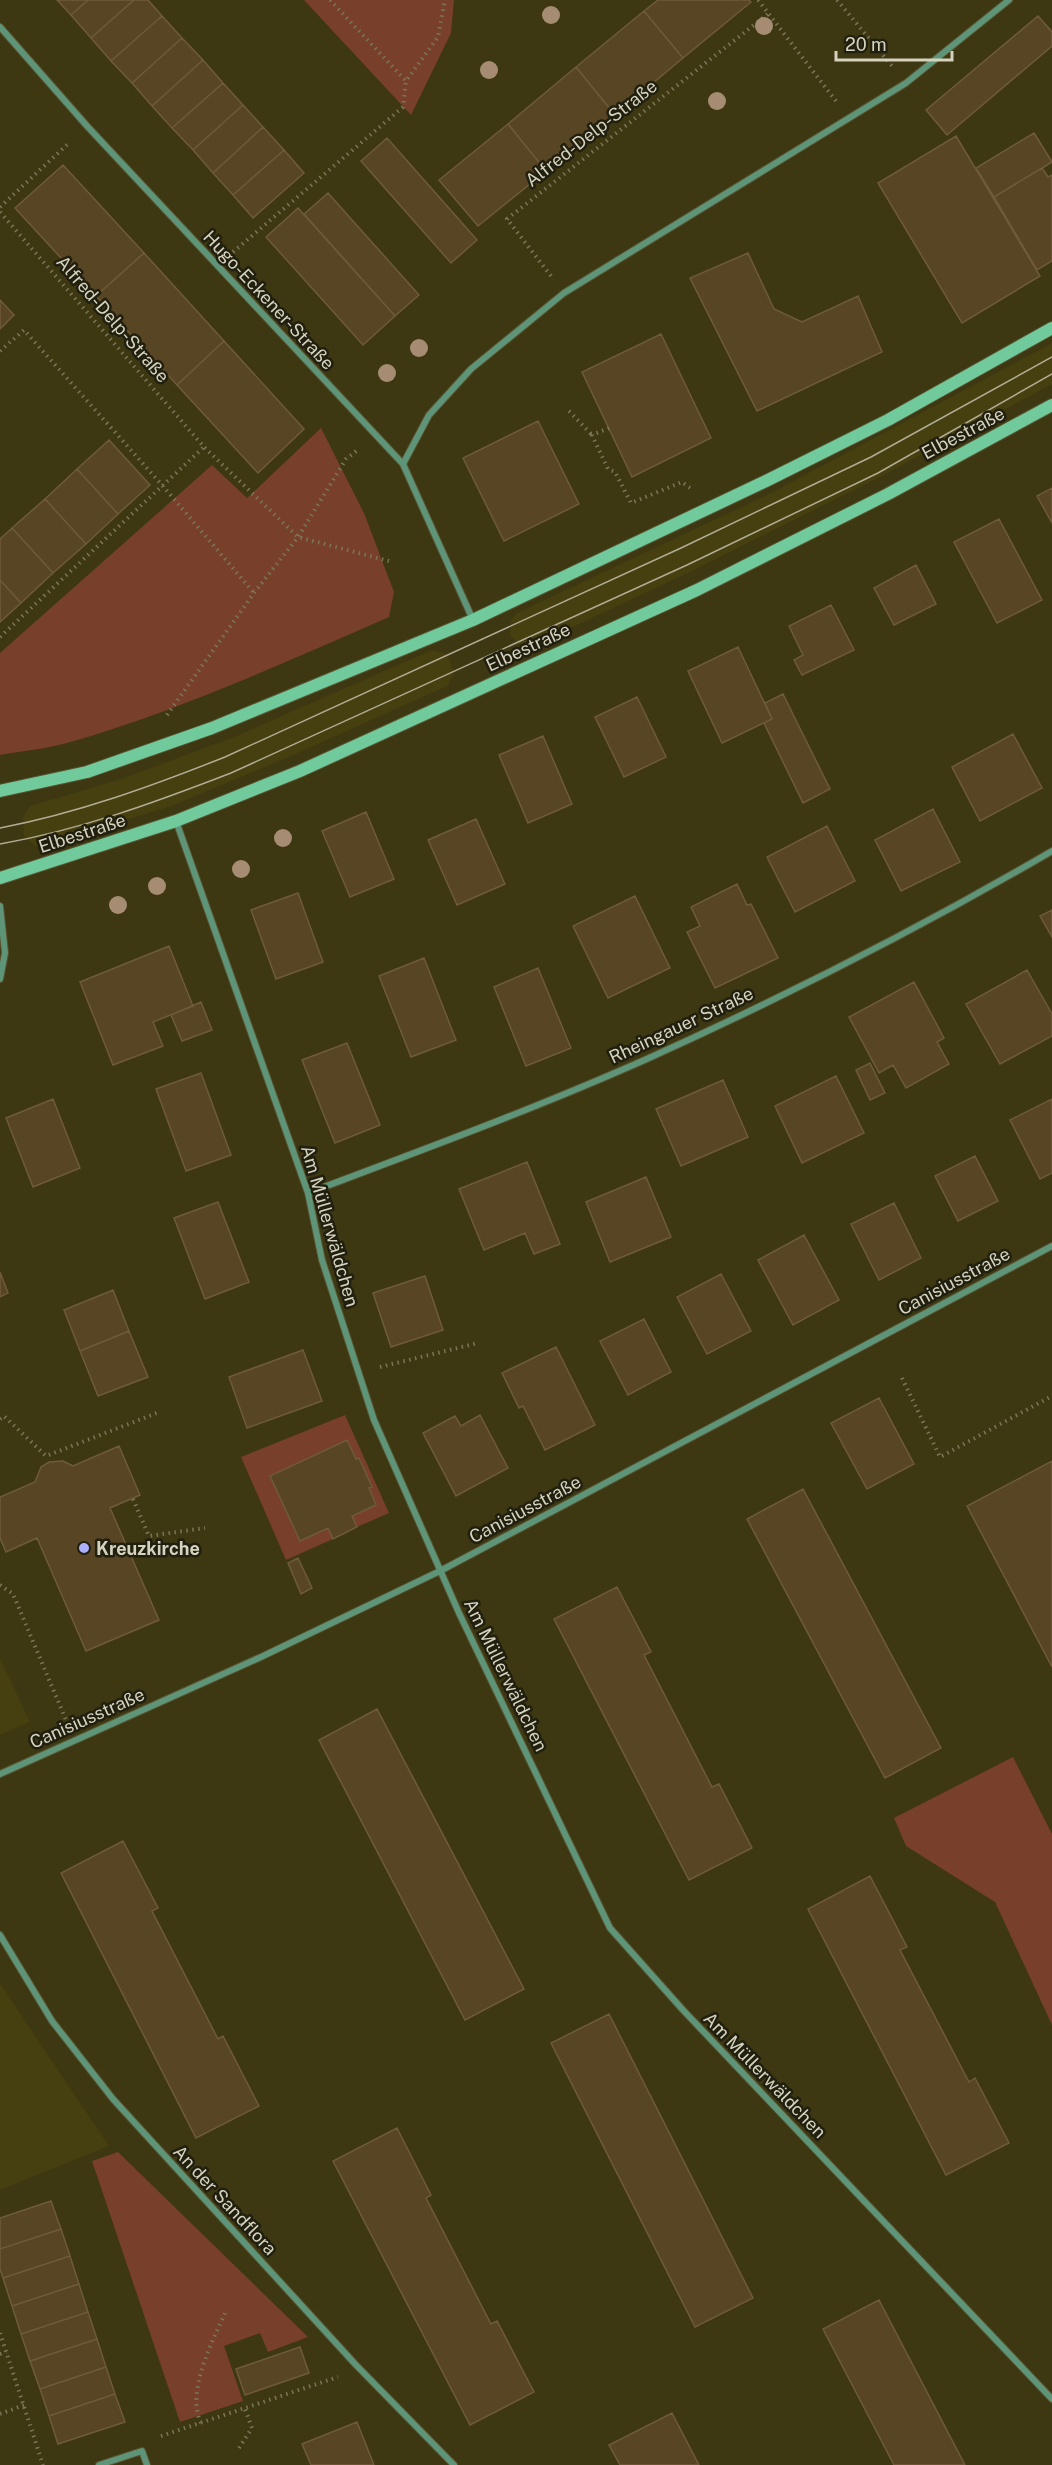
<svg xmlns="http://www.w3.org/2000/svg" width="1052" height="2465" viewBox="0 0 1052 2465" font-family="'Public Sans',sans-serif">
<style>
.built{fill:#463f0f}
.green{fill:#783f2b}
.building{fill:#584524;stroke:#6f5b39;stroke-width:1.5}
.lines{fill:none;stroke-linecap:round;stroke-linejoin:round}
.street-casing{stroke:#585331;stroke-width:8}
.secondary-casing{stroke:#585331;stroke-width:14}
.path{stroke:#7b7658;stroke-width:4;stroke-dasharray:1.5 4.5;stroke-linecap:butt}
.street{stroke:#5e9578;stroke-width:6}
.secondary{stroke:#70ca9c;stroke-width:12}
.tram{stroke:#b1ad95;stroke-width:1.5}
.tree{fill:#a68c73}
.poi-dot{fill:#aab0fc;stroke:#211f0f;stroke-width:2}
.labels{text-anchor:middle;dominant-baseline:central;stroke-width:5;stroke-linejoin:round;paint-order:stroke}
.street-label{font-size:18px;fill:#d5d2be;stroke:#211f0f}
.poi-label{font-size:18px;font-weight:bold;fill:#d5d2be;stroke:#211f0f;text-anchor:start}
</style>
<rect width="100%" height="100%" fill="#3d3712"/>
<!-- built -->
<path class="built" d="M1052 343V384L880 477 692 571 530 647 522 646 510 636 511 620 517 613 769 494Z
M432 650 444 653 449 658 453 669V675L447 686 296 754 169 807 43 845 35 846 24 836 23 817 30 806 121 779 229 739Z
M0 1658 30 1722 0 1735Z
M0 1983 109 2146 0 2190Z"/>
<!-- green -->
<path class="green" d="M304 0H454L451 33 411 115Z
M321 428 364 513 394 592 389 617C284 663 178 711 67 743 46 749 22 751 0 755V653L212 465 247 498Z
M345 1415 389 1513 357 1527 352 1516 376 1505 369 1488 372 1487 359 1458 270 1476 300 1541 328 1528 333 1539 286 1560 241 1457Z
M1013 1757 1052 1834V2025L995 1902 906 1846 894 1818Z
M118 2152 308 2337 268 2352 260 2333 224 2346 243 2401 180 2422 92 2161Z"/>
<!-- building -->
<path class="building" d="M57 0H88L71 15Z
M88 0H134L91 38 71 15Z
M134 0H148L162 16 111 61 91 38Z
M658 0H749L751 2 683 58 644 11Z
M644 11 683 58 615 115 576 67Z
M162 16 182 38 132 83 111 61Z
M1038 16 1052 32V46L947 135 926 110Z
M182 38 203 60 152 106 132 83Z
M203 60 223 83 172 128 152 106Z
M576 67 615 115 546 171 508 124Z
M223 83 243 105 193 150 172 128Z
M243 105 263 127 213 173 193 150Z
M508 124 546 171 478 226 439 180Z
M263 127 284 150 233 195 213 173Z
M1034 133 1052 162 994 197 976 168Z
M956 136 1040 276 962 323 878 183Z
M387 138 477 240 451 263 361 161Z
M284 150 304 173 253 218 233 195Z
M63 165 144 253 96 296 15 208Z
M1042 168 1048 177 1052 175V261L1037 270 994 197Z
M328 193 419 295 395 316 304 214Z
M298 208 395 316 363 345 266 237Z
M144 253 224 341 177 385 96 296Z
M748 253 774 309 802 322 858 296 882 352 757 411 690 278Z
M0 300 14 315 0 329Z
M661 334 711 438 632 477 582 372Z
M224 341 304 429 258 473 177 385Z
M538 421 579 504 504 541 463 458Z
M109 440 150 485 118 514 77 469Z
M77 469 118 514 86 544 45 499Z
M1052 488V523L1037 496Z
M45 499 86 544 53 573 12 528Z
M999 519 1042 600 997 623 954 542Z
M12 528 53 573 21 603 0 580V539Z
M916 565 936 604 894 625 874 588Z
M0 580 21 603 0 622Z
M831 605 854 650 802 675 794 660 803 655 789 626Z
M738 647 772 719 722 743 688 671Z
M783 694 830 789 803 803 764 723 772 719 765 703Z
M637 697 666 757 624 777 595 717Z
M1013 734 1042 788 980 821 952 767Z
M543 736 572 804 528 823 499 755Z
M933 809 960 862 901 891 875 840Z
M366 812 394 879 350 897 322 831Z
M476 819 505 884 457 905 428 840Z
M827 826 855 881 795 912 767 857Z
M737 884 747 905 751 904 778 958 715 988 687 932 700 926 691 907Z
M298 893 323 962 276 979 251 910Z
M635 896 670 968 608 998 573 926Z
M1052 910V937L1040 916Z
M169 946 193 1006 153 1022 163 1046 113 1065 80 982Z
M424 958 456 1040 411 1057 379 976Z
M538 968 571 1048 526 1066 494 987Z
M1027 970 1052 1014V1036L1000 1064 966 1004Z
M914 982 944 1038 937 1042 949 1064 906 1088 893 1065 879 1073 849 1017Z
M201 1002 212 1030 182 1041 171 1015Z
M347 1043 380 1125 335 1143 302 1060Z
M870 1063 885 1093 870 1100 856 1070Z
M201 1073 231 1155 186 1171 156 1089Z
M836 1076 864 1133 802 1163 775 1106Z
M723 1080 748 1137 681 1166 656 1109Z
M53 1099 80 1168 33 1187 6 1118Z
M1052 1099V1173L1040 1179 1010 1120Z
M975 1156 998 1201 958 1221 935 1176Z
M527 1162 560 1244 534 1254 525 1233 484 1250 459 1189Z
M646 1177 671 1237 610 1262 586 1202Z
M218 1202 249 1282 205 1299 174 1218Z
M894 1203 921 1258 879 1280 851 1224Z
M804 1235 839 1300 793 1325 758 1260Z
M0 1272 8 1293 0 1297Z
M721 1274 751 1331 707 1354 677 1297Z
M425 1276 443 1330 391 1347 373 1293Z
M113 1290 129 1331 80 1351 64 1310Z
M644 1319 671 1372 628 1395 600 1341Z
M129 1331 148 1377 98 1396 80 1351Z
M556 1347 595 1425 545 1450 523 1406 519 1408 502 1373Z
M303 1350 322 1401 247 1428 229 1377Z
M879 1398 914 1464 867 1489 831 1423Z
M480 1415 508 1468 456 1496 423 1433 455 1416 461 1426Z
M347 1440 356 1459 359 1458 372 1487 369 1488 376 1505 352 1516 357 1527 333 1539 328 1528 300 1541 270 1476Z
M119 1446 140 1495 110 1508 159 1620 86 1651 37 1538 6 1552 0 1538V1497L35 1482 41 1467 49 1462 63 1461 73 1466Z
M1052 1461V1667L967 1506Z
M803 1489 941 1748 885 1778 747 1519Z
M298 1558 312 1588 301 1594 288 1563Z
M617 1587 651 1652 644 1655 712 1787 719 1784 752 1848 689 1880 554 1619Z
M377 1709 524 1989 465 2020 319 1740Z
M123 1841 158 1908 152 1911 218 2039 223 2036 259 2106 196 2138 61 1873Z
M870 1876 907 1947 900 1950 969 2082 975 2078 1009 2143 946 2175 808 1909Z
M609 2014 753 2298 695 2327 551 2043Z
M397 2128 431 2195 426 2198 491 2324 497 2321 534 2392 470 2425 333 2161Z
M51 2201 61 2229 0 2249V2218Z
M61 2229 70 2256 3 2278 0 2269V2249Z
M70 2256 79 2284 12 2306 3 2278Z
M79 2284 88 2312 21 2334 12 2306Z
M879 2300 965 2465H894L823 2329Z
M88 2312 97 2339 30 2361 21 2334Z
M97 2339 106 2367 40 2389 30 2361Z
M300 2347 309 2373 245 2395 236 2369Z
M106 2367 115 2394 49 2416 40 2389Z
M115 2394 125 2422 58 2444 49 2416Z
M672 2413 699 2465H620L609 2445Z
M357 2422 374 2465H311L302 2444Z"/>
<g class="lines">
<defs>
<path id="street" d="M0 27 87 126 403 464 473 620
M403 464 429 415 471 369 564 293 906 83 1009 0
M176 821 308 1193 322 1260 374 1420 459 1613 610 1928 683 2010 1052 2399
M0 906 5 953 0 979
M308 1193C422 1150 537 1108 649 1058 786 996 922 927 1052 851
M0 1774 261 1657 440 1571 1052 1246
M0 1935 52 2021 113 2099 356 2365 454 2465
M99 2465 142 2451 147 2465"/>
<path id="secondary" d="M0 791 87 772 212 728 473 620 766 481 888 420 1052 328
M0 878 176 821 300 771 697 590 888 494 1052 405"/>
</defs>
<!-- street casing -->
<use href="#street" class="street-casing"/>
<!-- secondary casing -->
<use href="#secondary" class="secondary-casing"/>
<!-- path -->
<path class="path" d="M330 0 406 81 438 37 445 0
M758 0 836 101
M837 0 892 66
M0 207 70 142
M0 212 204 447 298 537 389 561
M233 252 403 107 406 81
M551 276 507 219 768 14
M0 351 24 330 162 485 254 593
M569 411 592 435
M609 428 592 435 608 469 615 472 631 503 682 482 690 488
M0 637 204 447
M167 715 254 593 298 537 346 459 359 449
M380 1367 478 1343
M902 1378 940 1457 1052 1396
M0 1419 4 1416 46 1456 157 1413
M133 1499 149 1536 205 1528
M0 1585 13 1594 66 1720
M0 2333 43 2465
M0 2354 6 2352
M0 2414 24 2405
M201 2423C186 2392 212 2342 225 2313
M161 2436 338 2377
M239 2448 252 2428 245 2409"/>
<!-- street -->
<use href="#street" class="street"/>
<!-- secondary -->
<use href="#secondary" class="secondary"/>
<!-- tram -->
<path class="tram" d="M0 828C78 813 152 786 225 757L681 548 871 457 1052 357
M0 844C80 830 156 802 231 773L687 565 878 473 1052 374"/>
</g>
<!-- trees -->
<g class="tree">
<circle cx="551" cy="15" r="9"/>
<circle cx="764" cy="26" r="9"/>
<circle cx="489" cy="70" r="9"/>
<circle cx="717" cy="101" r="9"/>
<circle cx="419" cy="348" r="9"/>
<circle cx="387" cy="373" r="9"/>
<circle cx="283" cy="838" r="9"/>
<circle cx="241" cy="869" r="9"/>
<circle cx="157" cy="886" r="9"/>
<circle cx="118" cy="905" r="9"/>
</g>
<!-- markers -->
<circle class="poi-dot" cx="84" cy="1548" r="6"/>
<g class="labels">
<!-- street labels -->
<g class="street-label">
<text transform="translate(591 133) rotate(-38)">Alfred-Delp-Straße</text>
<text transform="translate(269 300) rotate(47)">Hugo-Eckener-Straße</text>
<text transform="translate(113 319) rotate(49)">Alfred-Delp-Straße</text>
<text transform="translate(963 433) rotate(-28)">Elbestraße</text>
<text transform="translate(528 647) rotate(-25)">Elbestraße</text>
<text transform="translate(82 833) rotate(-18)">Elbestraße</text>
<text transform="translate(681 1025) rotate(-25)">Rheingauer Straße</text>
<text transform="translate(330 1226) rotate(74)">Am Müllerwäldchen</text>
<text transform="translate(954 1281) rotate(-28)">Canisiusstraße</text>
<text transform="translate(525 1509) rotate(-28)">Canisiusstraße</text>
<text transform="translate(506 1675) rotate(64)">Am Müllerwäldchen</text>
<text transform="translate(87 1718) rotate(-24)">Canisiusstraße</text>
<text transform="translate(765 2075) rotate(46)">Am Müllerwäldchen</text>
<text transform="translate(225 2200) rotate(47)">An der Sandflora</text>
</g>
<!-- poi labels -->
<g class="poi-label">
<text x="96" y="1548">Kreuzkirche</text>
</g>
</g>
<!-- scale -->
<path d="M836 51v9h116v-9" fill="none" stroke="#d5d2be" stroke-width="3"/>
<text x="845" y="51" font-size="18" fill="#d5d2be" stroke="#211f0f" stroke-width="4.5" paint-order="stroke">20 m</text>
</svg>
